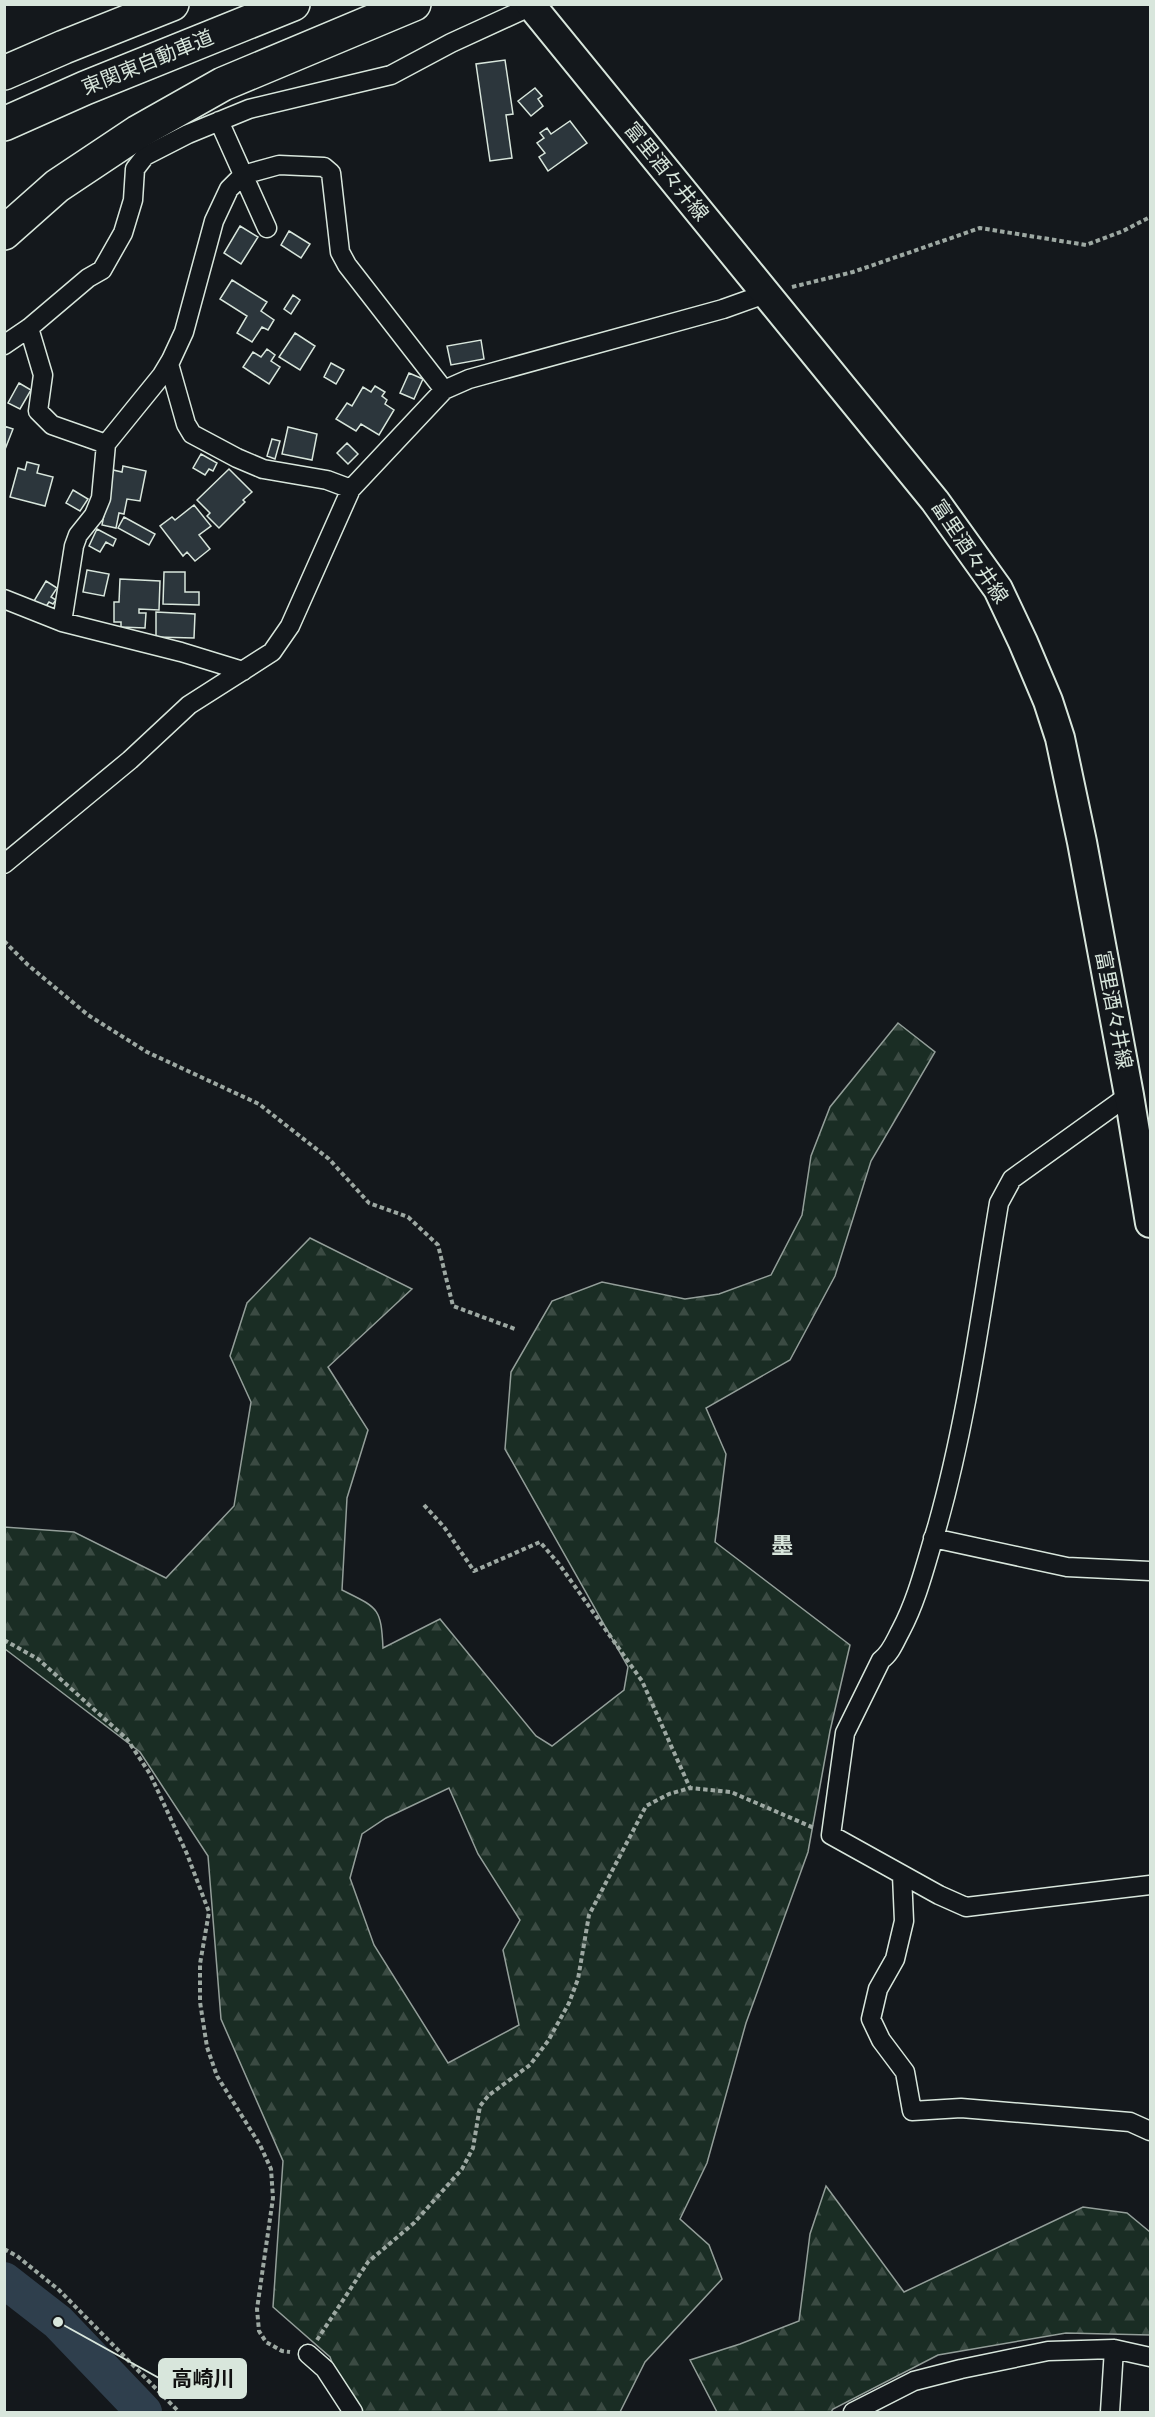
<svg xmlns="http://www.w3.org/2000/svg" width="1155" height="2417" viewBox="0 0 1155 2417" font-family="'Sofia Sans Condensed','Noto Sans JP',sans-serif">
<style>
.forest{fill:url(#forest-firs);stroke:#939e99;stroke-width:1.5;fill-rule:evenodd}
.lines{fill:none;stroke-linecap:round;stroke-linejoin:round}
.river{stroke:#2f3f4d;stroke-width:36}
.building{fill:#2c363c;stroke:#d8e6dc;stroke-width:1.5}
.minor-casing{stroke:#d8e6dc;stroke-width:21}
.primary-casing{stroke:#d8e6dc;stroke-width:32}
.motorway-casing{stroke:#d8e6dc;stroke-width:36}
.path{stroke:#9da8a2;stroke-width:4;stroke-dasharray:4.5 3;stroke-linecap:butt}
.minor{stroke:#14181c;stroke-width:18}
.primary{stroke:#14181c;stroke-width:28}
.motorway{stroke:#14181c;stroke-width:33}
.labels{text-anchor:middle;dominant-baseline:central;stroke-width:4.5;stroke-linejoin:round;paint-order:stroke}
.street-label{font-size:20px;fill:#d8e6dc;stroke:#14181c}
.quarter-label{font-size:22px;font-weight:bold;fill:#d8e6dc;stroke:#14181c}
.leader{fill:none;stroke:#d8e6dc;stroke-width:2}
.callout-dot{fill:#d8e6dc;stroke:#14181c;stroke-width:2}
.callout{fill:#d8e6dc;stroke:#d8e6dc;stroke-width:2}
.callout-label{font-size:21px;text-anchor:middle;font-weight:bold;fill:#111}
</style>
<defs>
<pattern id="forest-firs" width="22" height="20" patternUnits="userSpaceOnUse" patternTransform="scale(1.5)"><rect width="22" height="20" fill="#1a2d24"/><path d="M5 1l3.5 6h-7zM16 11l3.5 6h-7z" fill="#3b4b43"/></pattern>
</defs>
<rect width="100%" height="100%" fill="#14181c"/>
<!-- forest -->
<path class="forest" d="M898 1023 935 1052 871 1161 835 1276 790 1360 706 1408 726 1454 715 1542 850 1645 830 1731 808 1852 746 2023 707 2163 680 2219 709 2245 722 2279 645 2362 620 2412H351L330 2357 273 2307 283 2161 221 2019 208 1856 140 1752 5 1649 4 1527 74 1532 166 1578 234 1506 251 1402 230 1356 247 1303 310 1238 412 1289 328 1367 368 1430 347 1498 342 1590C378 1608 381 1607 383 1648L440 1619 536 1736 552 1746 624 1690 628 1667 505 1449 511 1372 552 1301 602 1282 685 1299 719 1294 771 1275 802 1215 811 1156 830 1107ZM449 1788 478 1854 520 1920 503 1950 519 2025 448 2063 374 1945 350 1878 362 1834 386 1818Z
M826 2186 904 2292 1083 2207 1127 2213 1150 2232V2335L1066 2333 938 2355 833 2409 831 2412H717L690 2360 740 2344 799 2321 810 2234Z"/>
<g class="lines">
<!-- river -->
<path class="river" d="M4 2280 58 2322 144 2412"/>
</g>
<!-- building -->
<path class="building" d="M505 60 513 114 506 115 512 158 490 161 476 64Z
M535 88 542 96 538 99 543 106 531 116 518 101Z
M570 121 587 143 548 171 539 157 545 153 537 143 544 138 540 133 547 128 551 134Z
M240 226 258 237 241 264 224 253Z
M289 231 310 244 301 258 281 245Z
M232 280 267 302 261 311 274 320 268 330 262 327 252 342 237 333 247 316 220 299Z
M293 295 300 300 291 314 284 309Z
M295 333 315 346 300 370 279 357Z
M481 340 484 359 451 365 447 346Z
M267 349 275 355 271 361 280 367 269 384 243 367 253 352 261 357Z
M331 363 344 370 336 384 324 377Z
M409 373 423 379 414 399 400 393Z
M19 383 31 390 20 409 8 403Z
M375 386 385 392 382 396 387 400 385 404 394 410 379 435 361 424 356 431 336 419 347 403 352 406 363 387 371 392Z
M4 426 13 429 4 452Z
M288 427 317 434 312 460 282 454Z
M272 439 280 441 275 459 267 456Z
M347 443 358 454 348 464 337 453Z
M201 454 217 463 213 471 209 469 205 475 193 468Z
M27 462 39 465 37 473 53 477 45 506 10 497 18 468 25 470Z
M123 466 146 471 140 501 127 499 124 514 119 513 116 528 102 525 113 470 122 472Z
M229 469 252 492 243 500 245 502 219 528 207 516 210 513 197 500Z
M73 490 88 499 80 511 66 503Z
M194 505 211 526 199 535 210 549 195 561 187 552 183 556 160 526 172 517 175 520Z
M124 517 155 534 149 545 118 528Z
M97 529 116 539 113 546 106 542 100 552 89 546Z
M87 570 109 574 104 596 83 592Z
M164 572H185V592H199V605L163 604Z
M120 579 160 581 159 610 139 609V613H146L145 628 121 627V622H114V602H119Z
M46 581 57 588 51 597 56 600 53 604 49 602 45 608 34 601Z
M156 612 195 614 194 638 156 637Z"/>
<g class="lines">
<defs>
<path id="minor" d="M219 121 267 228
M29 328 43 375 38 411 52 425 106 444
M4 345 29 328 88 278 102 270 123 233 133 200 135 169 145 156 188 134 249 109 391 75 451 43 536 4
M169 364 186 424 192 434 237 458 263 469 327 480 351 489
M4 599 62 622 181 652 243 671
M62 622 74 546 78 535 94 515 101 498 106 444 162 375 171 360 184 332 214 221 229 189 243 175 279 165 324 167 331 173 340 252 347 265 444 390
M4 864 130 760 189 705 272 652 290 626 351 489 444 390 469 379 723 309 765 294
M1129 1095 1012 1179 999 1203C981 1311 967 1421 937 1527 926 1562 918 1598 901 1630 895 1641 891 1653 881 1660L845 1733 831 1835 939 1895 966 1907 1150 1885
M933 1538 1067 1567 1150 1571
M902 1875 904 1921 895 1959 878 1989 871 2019 881 2040 905 2072 912 2111 961 2108 1130 2122 1150 2131
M308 2354 325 2369 353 2412
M853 2412 914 2381 961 2369 1048 2351 1114 2349 1150 2357
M1110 2412 1114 2349"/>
<path id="primary" d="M530 4 935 501 998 589 1023 642 1048 701 1060 738 1082 842 1129 1095 1150 1223"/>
<path id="motorway" d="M4 73 64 47 172 4
M4 124 85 88 293 4
M4 233 57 186 138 132 223 84 414 4"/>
</defs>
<!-- minor casing -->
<use href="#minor" class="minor-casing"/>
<!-- primary casing -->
<use href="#primary" class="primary-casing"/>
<!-- motorway casing -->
<use href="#motorway" class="motorway-casing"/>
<!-- path -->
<path class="path" d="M792 287 853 272 980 228 1086 245 1123 231 1150 217
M4 941 28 965 88 1015 147 1052 259 1104 329 1159 369 1203 408 1217 438 1245 453 1306 515 1329
M424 1505 444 1527 474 1571 540 1542 559 1564 642 1681 690 1788
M4 1640 38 1659 127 1739 150 1774 187 1854 209 1912 200 1964V2002L207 2047 217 2076 260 2145 271 2169 273 2198 257 2309 259 2331 266 2342 282 2351 290 2352
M4 2249 17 2256 59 2290 179 2412
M317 2340 368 2262 414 2223 462 2169 473 2148 480 2106 489 2095 530 2065 548 2041 569 2003 578 1979 589 1915 646 1806 669 1794 690 1788 731 1792 814 1828"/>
<!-- minor -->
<use href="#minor" class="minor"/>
<!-- primary -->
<use href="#primary" class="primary"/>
<!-- motorway -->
<use href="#motorway" class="motorway"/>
</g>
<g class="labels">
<!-- street labels -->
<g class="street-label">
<text transform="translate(148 63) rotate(-22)">東関東自動車道</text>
<text transform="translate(666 172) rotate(51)">富里酒々井線</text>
<text transform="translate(969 552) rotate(56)">富里酒々井線</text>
<text transform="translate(1113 1010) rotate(79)">富里酒々井線</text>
</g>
<!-- quarter labels -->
<g class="quarter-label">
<text x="782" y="1546">墨</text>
</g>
</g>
<!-- callouts -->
<path class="leader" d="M58 2322L159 2378"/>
<circle class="callout-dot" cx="58" cy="2322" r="6"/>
<rect class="callout" x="159" y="2359" width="87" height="39" rx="6"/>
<g class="callout-label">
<text x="203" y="2386">高崎川</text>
</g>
<!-- border -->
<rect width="1155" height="2417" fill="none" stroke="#d8e6dc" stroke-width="12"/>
</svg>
